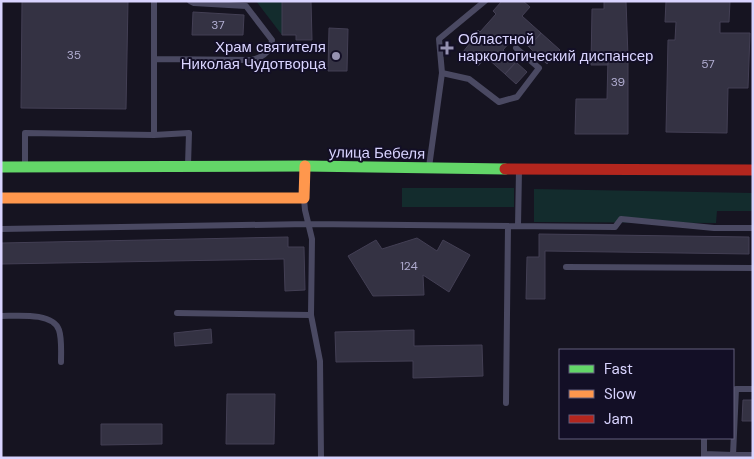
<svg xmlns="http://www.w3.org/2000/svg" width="754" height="459" viewBox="0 0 754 459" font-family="'DM Sans',sans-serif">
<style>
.green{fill:#132c2d}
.building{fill:#343243;stroke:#433f54}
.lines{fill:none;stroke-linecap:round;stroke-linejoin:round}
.lane{stroke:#4a4962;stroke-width:6}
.fast{stroke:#63d668;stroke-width:11}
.slow{stroke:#ff974d;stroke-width:11}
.jam{stroke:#b3261e;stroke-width:11}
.poi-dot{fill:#9591b1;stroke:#130f26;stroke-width:2}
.labels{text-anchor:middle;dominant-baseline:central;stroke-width:4;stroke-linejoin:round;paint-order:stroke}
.number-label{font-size:12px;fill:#b0acd0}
.poi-label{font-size:15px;fill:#d9d4ff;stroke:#130f26;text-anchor:start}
.street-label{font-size:15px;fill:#d9d4ff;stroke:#130f26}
</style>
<rect width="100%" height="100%" fill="#161421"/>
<!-- green -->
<path class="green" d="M256 1H282V35Z
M402 188H514V207H402Z
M534 189 753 193V211H717L716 223 534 222Z"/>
<!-- building -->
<path class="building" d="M22 1H128L126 109 21 108Z
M282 1H311L312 40H296V35H282Z
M502 1H523L530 7 522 16 541 33 529 47 516 35 503 50 516 62 505 74 486 57 478 66 463 52 470 43 467 41 478 30 480 32 496 14 493 11Z
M604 1H626L628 57H608V65H591L592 9H604Z
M666 1H730L729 22H720V33H750L748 88H728L727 133 666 132 668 40H675L676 22H665Z
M193 12 244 15 243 35H192Z
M329 28 348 29 347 71H328Z
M541 33 560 50 547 64 529 47Z
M608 57H628V134H575L576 99H607Z
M516 62 527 72 516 84 505 74Z
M539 234 749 237V254L545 251V299H526L527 257H539Z
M288 237V247H304L305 290 285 291 284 259 1 264V243Z
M417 238 437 251 443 240 470 255 449 292 423 275 424 295 373 296 348 256 376 240 382 249Z
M211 329 212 343 175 346 174 333Z
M414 330V346L482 345 483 376 413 378V361L336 362 335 332Z
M227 394H275L274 444H226Z
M743 400H753V421H742Z
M101 424H162V444L101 445Z"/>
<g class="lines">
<!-- lane -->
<path class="lane" d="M154 59 252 60C263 57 271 52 272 40L246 6 194 3 190 1
M442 73 469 79 499 102 517 97 539 68 516 48
M154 135V1
M25 166V133L154 135 189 133 188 165
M429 167 442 73 439 39 485 1
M518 226 519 170
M1 229 308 224 615 227 621 219 714 228H753
M566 267 753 268
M177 313 311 315 312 239 305 210 304 199
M311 315 320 361 321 458
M1 316C17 316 53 312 59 330 62 339 61 352 61 362
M753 389H736L733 455H753
M506 403 508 226
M704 454 733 455
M704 457V438"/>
<!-- fast -->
<path class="fast" d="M1 167 305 166 505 169"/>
<!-- slow -->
<path class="slow" d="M1 198H304L305 166"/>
<!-- jam -->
<path class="jam" d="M505 169 753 170"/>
</g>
<!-- markers -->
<g class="poi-dot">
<path d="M444.5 40.5h5v5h5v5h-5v5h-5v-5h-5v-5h5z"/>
<circle cx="336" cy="56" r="5"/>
</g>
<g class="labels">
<!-- number labels -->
<g class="number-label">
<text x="218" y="25">37</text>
<text x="74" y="55">35</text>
<text x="708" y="64">57</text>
<text x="618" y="82">39</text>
<text x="409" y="266">124</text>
</g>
<!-- poi labels -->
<g class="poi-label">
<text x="458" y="39">Областной<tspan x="458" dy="17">наркологический диспансер</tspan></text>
<text x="326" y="47" text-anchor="end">Храм святителя<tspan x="326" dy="17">Николая Чудотворца</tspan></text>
</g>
<!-- street labels -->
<g class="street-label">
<text transform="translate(377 153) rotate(1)">улица Бебеля</text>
</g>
</g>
<!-- border -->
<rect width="754" height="459" fill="none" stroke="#d9d4ff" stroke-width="5"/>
<!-- legend -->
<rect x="559" y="349" width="175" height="90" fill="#130f26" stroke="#625e7d"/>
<rect x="569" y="365" width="25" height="8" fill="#63d668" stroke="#625e7d"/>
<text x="604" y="374" font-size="15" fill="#d9d4ff">Fast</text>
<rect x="569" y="390" width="25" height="8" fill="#ff974d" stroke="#625e7d"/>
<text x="604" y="399" font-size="15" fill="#d9d4ff">Slow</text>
<rect x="569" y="415" width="25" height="8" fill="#b3261e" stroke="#625e7d"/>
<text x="604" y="424" font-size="15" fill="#d9d4ff">Jam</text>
</svg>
